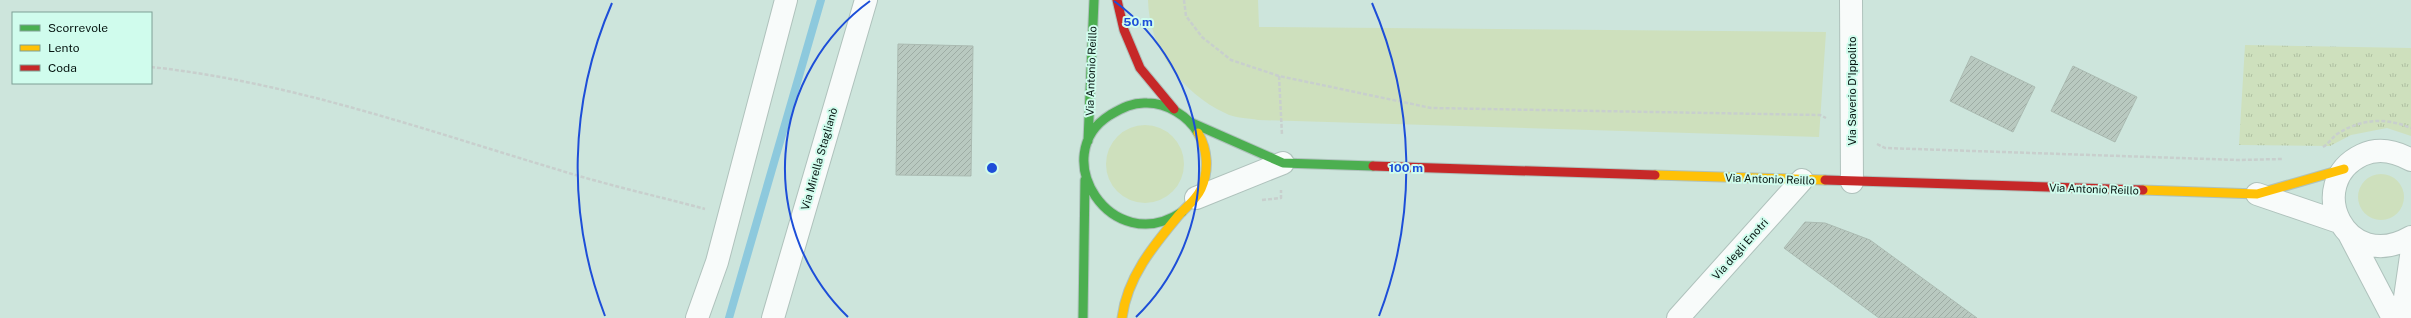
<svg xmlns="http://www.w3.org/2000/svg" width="2411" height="318" viewBox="0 0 2411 318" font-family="'Public Sans',sans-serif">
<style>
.grass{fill:#cee0bd}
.park{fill:url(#park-tufts)}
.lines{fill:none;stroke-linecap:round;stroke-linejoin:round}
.stream{stroke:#8dc9dd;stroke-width:8}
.building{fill:url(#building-hatch);stroke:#abbbb2}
.street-casing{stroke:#afc2bc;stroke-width:24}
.fast-casing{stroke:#afc2bc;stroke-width:11}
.slow-casing{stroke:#afc2bc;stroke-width:11}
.jam-casing{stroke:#afc2bc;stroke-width:11}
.path{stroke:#c8cfcd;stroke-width:2.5;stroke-dasharray:4 2;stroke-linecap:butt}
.street{stroke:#f8fbfa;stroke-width:22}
.fast{stroke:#4caf50;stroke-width:9}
.slow{stroke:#ffc107;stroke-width:9}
.jam{stroke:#c62828;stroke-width:9}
.ring{fill:none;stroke:#1d4ed8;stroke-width:2}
.labels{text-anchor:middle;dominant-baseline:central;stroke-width:4;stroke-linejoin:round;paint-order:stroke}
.street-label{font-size:11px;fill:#061511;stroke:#d0fced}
.centre{fill:#1d4ed8;stroke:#d0fced;stroke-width:2}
.ring-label{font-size:12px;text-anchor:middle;font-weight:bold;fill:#1d4ed8;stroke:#d0fced;stroke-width:4;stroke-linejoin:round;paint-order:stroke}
</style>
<defs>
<pattern id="park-tufts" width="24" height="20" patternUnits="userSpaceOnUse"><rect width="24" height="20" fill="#cee0bd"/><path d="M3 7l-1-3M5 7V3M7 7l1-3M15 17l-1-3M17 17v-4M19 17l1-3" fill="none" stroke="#afbfa1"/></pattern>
<pattern id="building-hatch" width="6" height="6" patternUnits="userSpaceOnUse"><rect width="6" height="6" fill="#b9c9c0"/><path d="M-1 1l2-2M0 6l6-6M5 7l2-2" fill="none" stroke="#9eaca4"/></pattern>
</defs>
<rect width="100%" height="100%" fill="#cde5dc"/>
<!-- grass -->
<path class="grass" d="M1148 0H1258L1259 27 1826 32 1819 137 1258 120C1248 118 1234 118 1225 113 1182 93 1149 49 1148 0Z
M1106 164a39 39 0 1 1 78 0a39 39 0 1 1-78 0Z
M2358 197a23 23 0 1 1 46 0a23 23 0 1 1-46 0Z"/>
<!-- park -->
<path class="park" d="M2245 45 2411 48V136L2387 128 2351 135 2330 146 2239 145Z"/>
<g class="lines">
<!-- stream -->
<path class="stream" d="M729 318 821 0"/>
</g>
<!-- building -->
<path class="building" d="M898 44 973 46 971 176 896 175Z
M1971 56 2035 87 2013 132 1950 101Z
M2073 66 2137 97 2115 142 2051 111Z
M1805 222 1825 223 1870 240 1977 318H1879L1784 248Z"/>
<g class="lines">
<defs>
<path id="street" d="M1851 0 1852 182
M2411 160C2395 151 2379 147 2362 155 2303 183 2345 275 2411 237
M2257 194 2339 222
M1196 198 1283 163
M2349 234 2393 318
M697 318 717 262 786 0
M773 318 866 0
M1678 318 1802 180
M2402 318 2411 256"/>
<path id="fast" d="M1190 122 1283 163 1373 166
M1088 141 1094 0
M1182 212C1111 259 1046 155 1110 115 1122 108 1133 102 1147 103 1167 103 1188 116 1198 133
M1083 318 1085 180"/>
<path id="slow" d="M1655 175 1825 180
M2143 190 2257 194 2344 169
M1122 318C1127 277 1154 245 1179 215 1187 206 1196 200 1201 189 1209 171 1208 150 1198 133"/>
<path id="jam" d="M1117 0 1124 30 1140 68 1174 109
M1373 166 1655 175
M1825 180 2143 190"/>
</defs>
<!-- street casing -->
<use href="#street" class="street-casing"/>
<!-- fast casing -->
<use href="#fast" class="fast-casing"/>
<!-- slow casing -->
<use href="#slow" class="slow-casing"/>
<!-- jam casing -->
<use href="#jam" class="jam-casing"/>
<!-- path -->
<path class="path" d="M1184 0 1186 16 1202 37 1231 60 1279 76 1431 108 1820 115 1826 118
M151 67C291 82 425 130 559 170 607 185 657 196 705 209
M1279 76 1282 135
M1877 144 1885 148 2238 160 2282 159
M2323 147C2328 144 2332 138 2337 134 2361 119 2385 117 2411 128
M1262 200 1281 198V190"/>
<!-- street -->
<use href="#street" class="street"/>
<!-- fast -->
<use href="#fast" class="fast"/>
<!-- slow -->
<use href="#slow" class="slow"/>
<!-- jam -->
<use href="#jam" class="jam"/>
</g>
<!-- distance rings -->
<g class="ring">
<path d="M848 317A207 207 0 0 1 870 1M1114 1A207 207 0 0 1 1136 317"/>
<path d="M605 316A414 414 0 0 1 612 3M1372 3A414 414 0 0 1 1379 316"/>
</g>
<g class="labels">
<!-- street labels -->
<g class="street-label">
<text transform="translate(1091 71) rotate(-88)">Via Antonio Reillo</text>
<text transform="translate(1852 91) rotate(-90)">Via Saverio D'Ippolito</text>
<text transform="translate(819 159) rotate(-74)">Via Mirella Staglianò</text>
<text transform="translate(1770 179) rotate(2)">Via Antonio Reillo</text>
<text transform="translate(2094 189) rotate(2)">Via Antonio Reillo</text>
<text transform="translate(1740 249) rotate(-48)">Via degli Enotri</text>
</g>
</g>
<circle cx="992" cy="168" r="6" class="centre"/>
<g class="ring-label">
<text x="1138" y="26">50 m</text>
<text x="1406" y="172">100 m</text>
</g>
<!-- legend -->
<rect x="12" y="12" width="140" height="72" fill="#d0fced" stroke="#7fa095"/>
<rect x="20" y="25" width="20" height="6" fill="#4caf50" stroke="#7fa095"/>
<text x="48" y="32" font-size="12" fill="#061511">Scorrevole</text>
<rect x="20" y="45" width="20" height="6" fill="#ffc107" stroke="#7fa095"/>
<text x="48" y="52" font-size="12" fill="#061511">Lento</text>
<rect x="20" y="65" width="20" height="6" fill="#c62828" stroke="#7fa095"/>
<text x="48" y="72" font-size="12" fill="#061511">Coda</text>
</svg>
